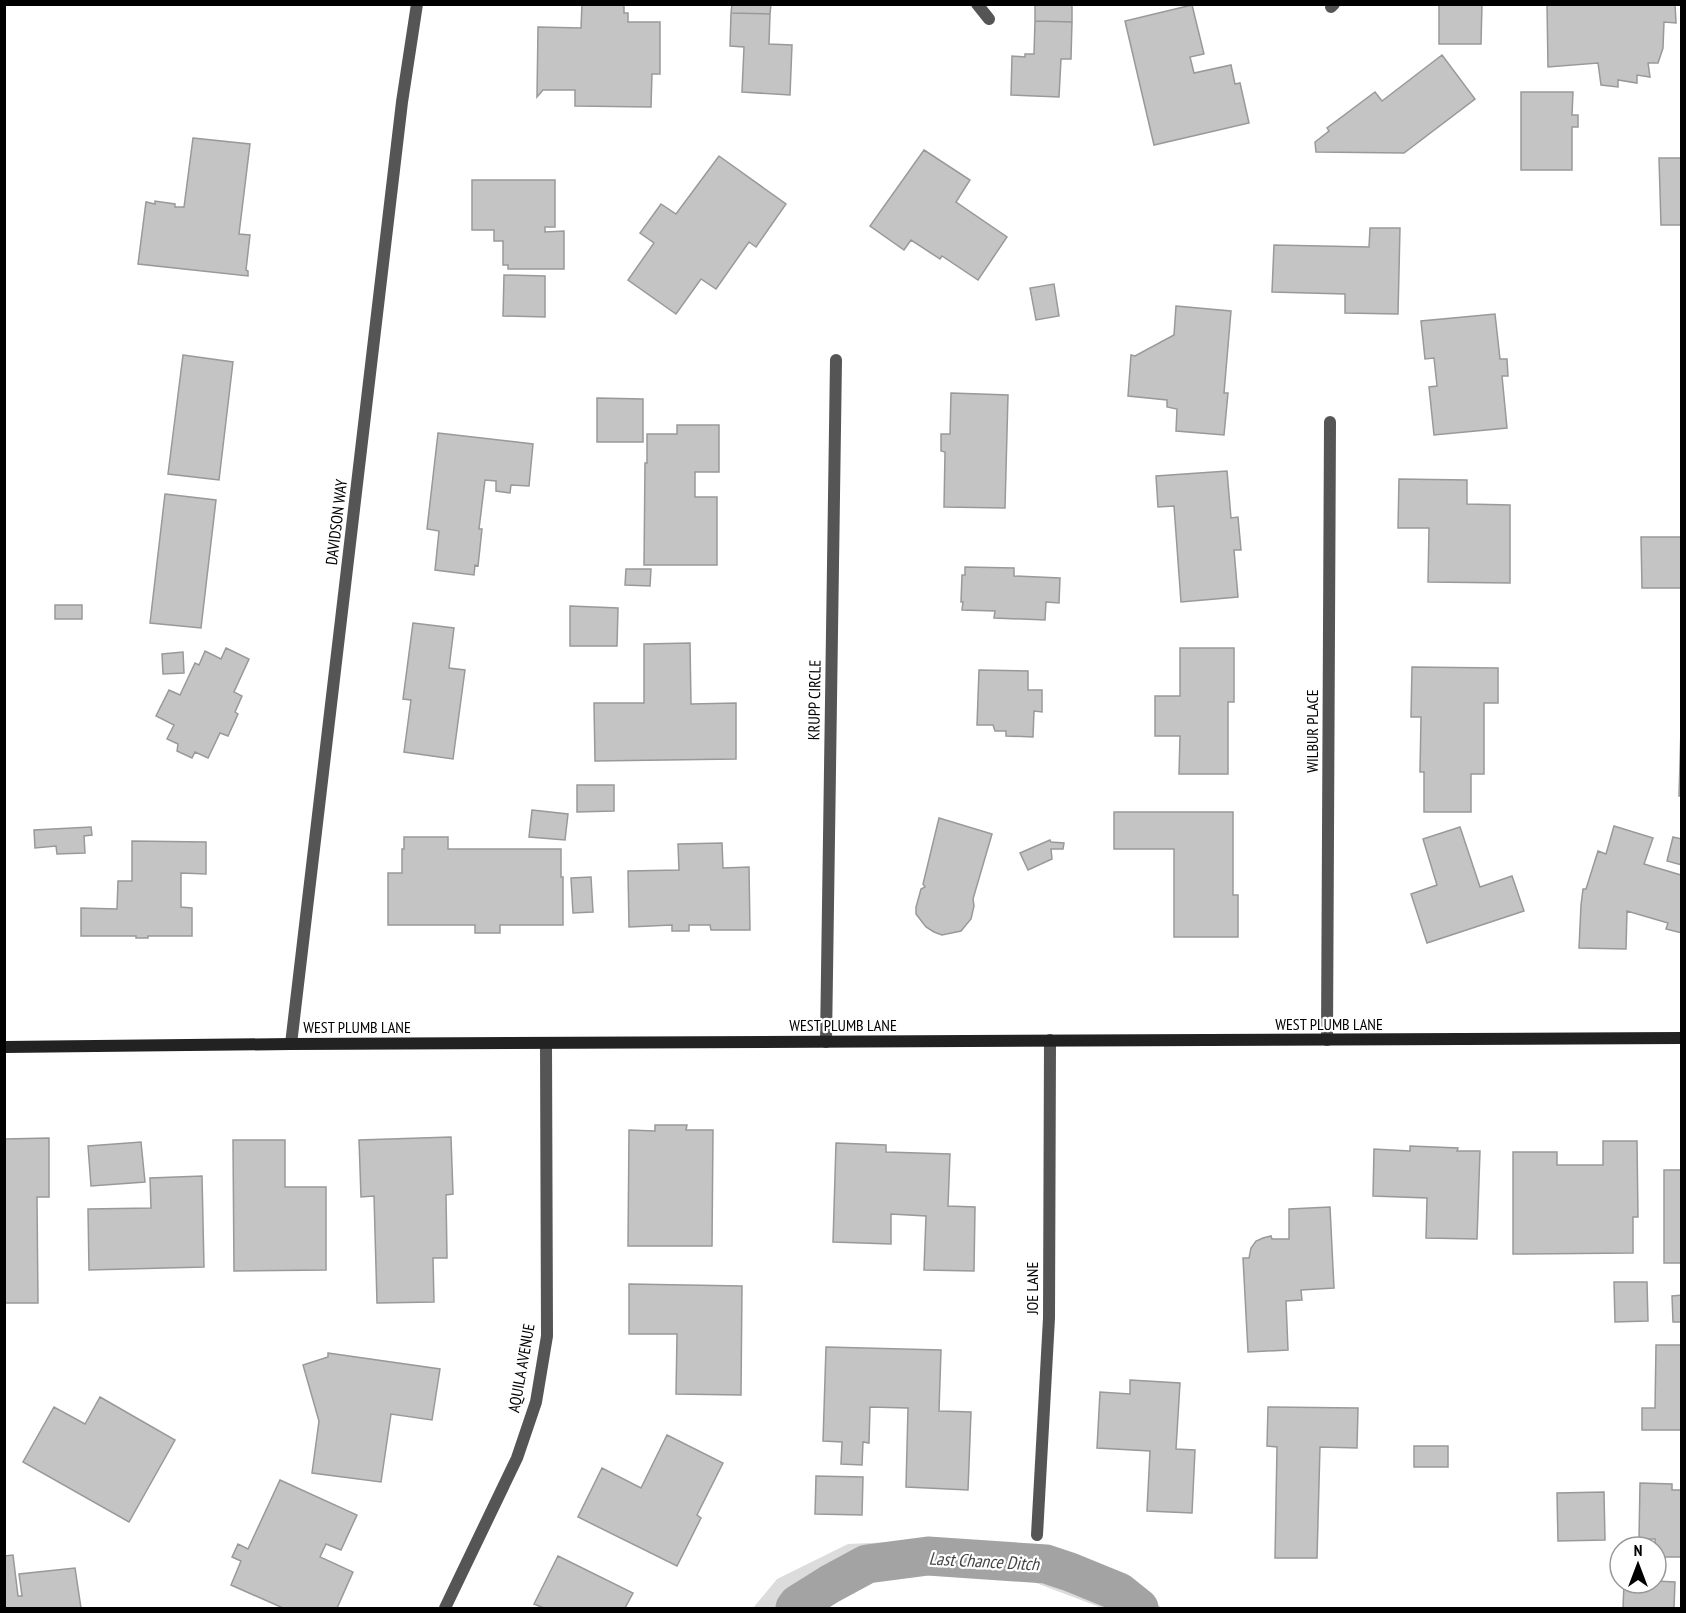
<svg xmlns="http://www.w3.org/2000/svg" width="1686" height="1613" viewBox="0 0 1686 1613" font-family="'PT Sans Narrow',sans-serif">
<style>
.green{fill:#dcdcdc}
.lines{fill:none;stroke-linecap:round;stroke-linejoin:round}
.canal{stroke:#a3a3a3;stroke-width:39}
.building{fill:#c4c4c4;stroke:#999;stroke-width:1.5}
.service{stroke:#555;stroke-width:12}
.minor{stroke:#555;stroke-width:12}
.secondary{stroke:#222;stroke-width:12}
.labels{text-anchor:middle;dominant-baseline:central;stroke-width:4.5;stroke-linejoin:round;paint-order:stroke}
.street-label{font-size:16px;fill:#000;stroke:#fff}
.water-label{font-size:18px;font-style:italic;fill:#444;stroke:#fff}
</style>
<rect width="100%" height="100%" fill="#fff"/>
<!-- green -->
<path class="green" d="M961 1539 1057 1553 1151 1599 1162 1608H1102L1023 1578 948 1566 872 1572 806 1608H753L777 1579 848 1544Z"/>
<g class="lines">
<!-- canal -->
<path class="canal" d="M795 1608 798 1604 830 1584 867 1564 928 1556 1046 1564 1070 1572 1119 1592 1139 1608"/>
</g>
<!-- building -->
<path class="building" d="M582 4H624V13H628V22H660V74H652L651 107 575 106V90H543L537 97 538 27 581 28Z
M732 4H771L770 14 731 13Z
M1035 4H1072V22L1035 21Z
M1439 4H1482L1481 44H1439Z
M1547 4H1675L1676 23 1664 22 1663 48 1658 63H1648L1650 77 1637 75V83L1618 80V87L1601 85 1598 63 1548 67Z
M1192 5 1204 54 1190 57 1194 73 1231 65 1235 84 1240 83 1249 123 1154 145 1125 21Z
M731 13 770 14 769 44 792 45 790 95 742 92 744 47 730 46Z
M1035 21 1072 22 1071 59H1061L1059 97 1011 95 1012 56 1025 57V54H1034Z
M1442 55 1475 99 1404 153 1316 152 1315 142 1329 131 1327 128 1375 92 1382 101Z
M1521 92H1573L1572 115H1578V127H1572V170H1521Z
M193 138 250 144 239 234 250 235 246 270 248 271V276L138 264 146 202 155 204V201L175 204V207H184Z
M924 150 970 180 956 202 1007 237 978 280 942 256 940 259 911 240 904 250 870 226Z
M719 156 786 204 756 247 749 242 716 289 701 279 676 314 628 280 654 243 640 233 661 204 676 214Z
M1659 158H1682V225H1661Z
M472 180H555V227H545V232L564 231V269H508V265H503V241H494V230H472Z
M1370 228H1400L1398 314 1345 313V294L1272 292 1274 245 1369 247Z
M504 275 545 276V317L503 316Z
M1054 284 1059 316 1036 320 1030 288Z
M1176 306 1231 311 1224 393H1228L1224 435 1176 431 1177 409 1167 407V400L1128 396 1131 355 1135 356 1174 335Z
M1495 314 1500 359H1507L1508 376H1502L1507 428 1434 435 1429 387 1437 386 1434 358 1425 359 1421 321Z
M183 355 233 362 219 480 168 474Z
M951 393 1008 395 1005 508 944 507 945 452 941 451V434H950Z
M597 398 643 399V442H597Z
M677 425H719V472H695V497H717V565H644L645 463H647V434H677Z
M438 433 533 444 529 486 511 485 510 493 496 491V481L485 480 479 529H482L478 566 475 565 474 575 435 570 439 531 427 529Z
M1227 471 1231 518 1238 517 1241 550H1234L1238 597 1181 602 1174 506 1158 507 1156 476Z
M1399 479 1467 480V504L1510 505V583L1428 582 1429 528H1398Z
M165 494 216 500 201 628 150 623Z
M1641 537H1682V588H1642Z
M965 567 1014 568V576L1060 578 1059 603 1046 602 1045 620 994 618 995 611 962 610 963 602H961L962 575H965Z
M626 569H651L650 586 625 585Z
M55 605H82V619H55Z
M570 606 618 608 617 646H570Z
M413 623 454 628 449 668 465 670 453 759 404 752 411 700 403 699Z
M690 643 691 704 736 703V759L595 761 594 703H644V644Z
M226 648 249 659 234 692 242 696 235 712 238 714 228 736 220 733 208 758 195 752 192 758 177 751 178 744 167 739 174 725 156 716 169 690 180 695 195 663 199 665 205 651 221 659Z
M1180 648H1234V702H1228V774H1179L1180 736H1155V696H1180Z
M183 652 184 673 163 674 162 654Z
M1412 667 1498 668V703H1484V774H1471V812H1424V772H1420L1421 717H1411Z
M979 670 1028 671V690H1042V712L1034 711 1033 737 1006 736V731H995L993 725H977Z
M1682 694V796H1679Z
M577 785H614V811L577 812Z
M532 810 568 814 565 840 529 837Z
M1114 812H1233V895H1238V937H1174V849H1114Z
M939 818 992 834 973 899 974 906 971 919 961 931 942 935 934 932 926 927 916 914V907L921 889 925 887 923 884Z
M1614 826 1653 838 1644 864 1681 875 1682 872V933L1666 929 1668 923 1627 911 1626 949 1579 948 1581 905 1583 889H1586L1598 851 1606 854Z
M91 827 92 835 84 836 85 853 57 854 56 846 35 848 34 830Z
M1460 827 1480 887 1512 876 1524 911 1427 943 1411 894 1437 885 1423 839Z
M404 837H448V849H561V877H563V925H500V933H475V925H388V873H402V849H404Z
M1673 837 1682 839V865L1667 861Z
M1050 840 1051 842 1064 843 1063 849H1051L1052 859 1028 870 1020 853Z
M132 841 206 842V874L181 873V907L192 908V936H148V938H136V936H81V908L117 909 118 881H132Z
M722 843 723 868 749 867 750 930H711L710 925H689V931H672V925L629 927 628 871 679 870 678 844Z
M591 877 593 912 573 913 571 878Z
M655 1125H687L686 1130H713L712 1246H628L629 1130 655 1131Z
M451 1137 453 1194 446 1195 447 1258H433L434 1302 377 1303 374 1196 361 1197 359 1140Z
M49 1138V1197H37L38 1303H4V1139Z
M233 1140H285V1187H326V1270L234 1271Z
M1603 1141H1637L1638 1217H1633V1253L1513 1254V1152H1557V1165H1603Z
M141 1142 145 1182 91 1186 88 1146Z
M836 1143 886 1145V1152L950 1154 948 1206 975 1207 974 1271 924 1270 926 1216 891 1214V1244L833 1242Z
M1410 1146 1458 1148 1457 1151H1480L1477 1239 1426 1238 1427 1198 1373 1196 1374 1149 1410 1151Z
M1664 1170H1682V1263H1664Z
M202 1176 204 1267 89 1270 88 1209 151 1208 150 1178Z
M1330 1207 1334 1288 1301 1290 1302 1300 1286 1301 1288 1350 1248 1352 1243 1258H1249L1251 1248 1256 1241 1263 1238 1271 1236 1272 1239H1289V1209Z
M1614 1282H1647L1648 1321 1615 1322Z
M629 1284 742 1286 741 1395 676 1394 677 1334H629Z
M1682 1295V1322H1673L1672 1296Z
M1656 1345H1682V1430H1642V1408H1655Z
M826 1347 941 1350 939 1411 971 1412 968 1490 906 1487 908 1408 870 1407 869 1443 863 1442 862 1465 841 1464 842 1442 823 1441Z
M328 1353 440 1369 432 1420 391 1414 381 1482 312 1473 319 1421 303 1365 328 1357Z
M1130 1380 1180 1383 1176 1449 1195 1450 1192 1513 1147 1511 1150 1451 1097 1448 1100 1392 1130 1394Z
M100 1397 175 1440 129 1522 23 1462 54 1407 85 1424Z
M1268 1407 1358 1408 1357 1448 1320 1447 1317 1558H1275L1277 1447 1267 1446Z
M667 1435 723 1463 697 1515 701 1518 677 1566 578 1517 602 1468 641 1488Z
M1414 1446H1448V1467H1414Z
M816 1476 863 1477 862 1515 815 1514Z
M280 1480 357 1515 341 1550 326 1544 320 1557 353 1572 337 1608H283L231 1585 241 1561 232 1557 238 1544 248 1549Z
M1640 1483 1672 1484V1490H1682V1557H1656L1655 1539H1639Z
M1604 1492 1605 1540 1558 1541 1557 1493Z
M13 1555 18 1596H22L19 1574 75 1568 81 1608H4V1556Z
M558 1556 633 1593 625 1608H544L534 1604Z
M1656 1581 1675 1582 1674 1608H1623L1624 1583H1656Z"/>
<g class="lines">
<!-- service -->
<path class="service" d="M977 4 989 19
M1037 1535 1049 1318 1050 1040"/>
<!-- minor -->
<path class="minor" d="M1331 7 1334 4
M1327 1040 1330 422
M826 1042 836 360
M291 1044 402 102 417 4
M445 1608 517 1458 536 1402 547 1336 546 1043"/>
<!-- secondary -->
<path class="secondary" d="M4 1047 291 1044 1682 1038"/>
</g>
<g class="labels">
<!-- street labels -->
<g class="street-label">
<text transform="translate(336 522) rotate(-83)">DAVIDSON WAY</text>
<text transform="translate(814 700) rotate(-89)">KRUPP CIRCLE</text>
<text transform="translate(1312 731) rotate(-90)">WILBUR PLACE</text>
<text x="1329" y="1024">WEST PLUMB LANE</text>
<text x="843" y="1025">WEST PLUMB LANE</text>
<text x="357" y="1027">WEST PLUMB LANE</text>
<text transform="translate(1032 1288) rotate(-90)">JOE LANE</text>
<text transform="translate(521 1368) rotate(-80)">AQUILA AVENUE</text>
</g>
<!-- water labels -->
<g class="water-label">
<text transform="translate(984 1561) rotate(3)">Last Chance Ditch</text>
</g>
</g>
<!-- border -->
<rect width="1686" height="1613" fill="none" stroke="#000000" stroke-width="12"/>
<!-- north arrow -->
<g transform="translate(1638 1565)"><circle r="28" fill="#ffffff" stroke="#999999" stroke-width="1.5"/>
<path d="M0-4.5L10 22L0 15L-10 22Z" fill="#000000"/>
<text y="-9" font-size="16" font-weight="bold" text-anchor="middle" fill="#000000">N</text>
</g>
</svg>
